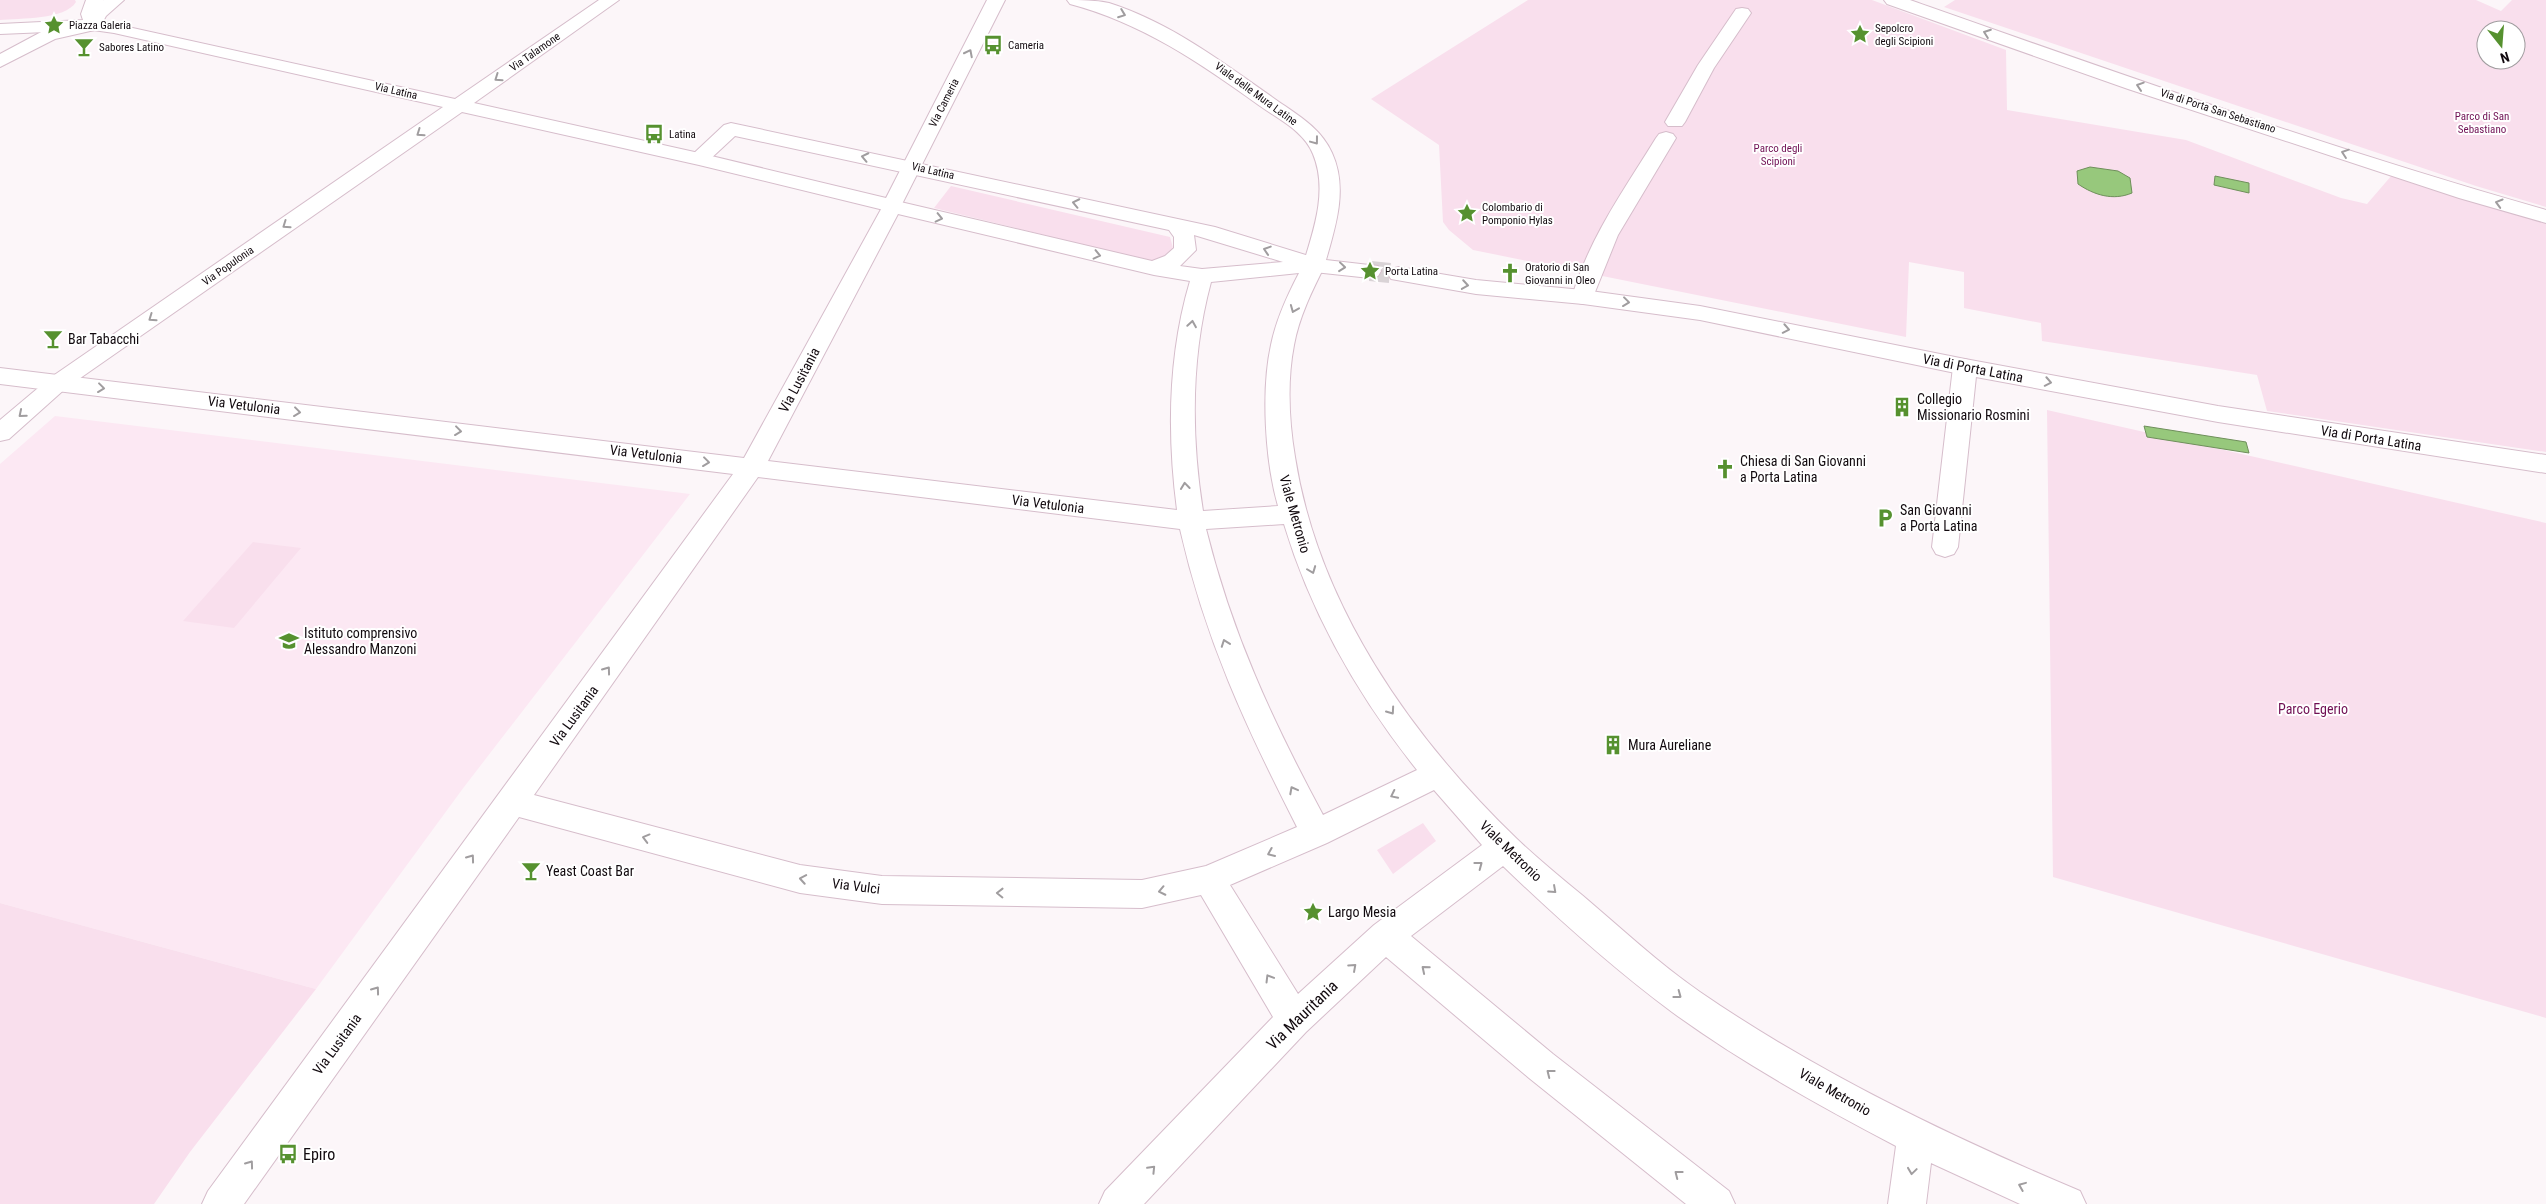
<svg xmlns="http://www.w3.org/2000/svg" width="2546" height="1204" viewBox="0 0 2546 1204" font-family="'Roboto Condensed',sans-serif">
<style>
.built{fill:#fce8f3}
.green{fill:#f9dfed;fill-rule:evenodd}
.water{fill:#97c87c;stroke:#6f8f5b}
.lines{fill:none;stroke-linecap:round;stroke-linejoin:round}
.secondary-tunnel{stroke:#d9d3d6;stroke-width:20;stroke-dasharray:20 10;stroke-linecap:butt}
.street-casing{stroke:#d6bdcb;stroke-width:2}
.secondary-casing{stroke:#d6bdcb;stroke-width:2}
.street{fill:#fff;fill-rule:evenodd}
.secondary{fill:#fff;fill-rule:evenodd}
.oneway{stroke:#a09d9f}
.labels{text-anchor:middle;dominant-baseline:central;stroke-width:4;stroke-linejoin:round;paint-order:stroke}
.far-poi-label{font-size:11px;fill:#120a0f;stroke:#fff;text-anchor:start}
.far-street-label{font-size:11px;fill:#120a0f;stroke:#fff}
.far-park-label{font-size:11px;fill:#701054;stroke:#fff}
.poi-label{font-size:14px;fill:#120a0f;stroke:#fff;text-anchor:start}
.street-label{font-size:14px;fill:#120a0f;stroke:#fff}
.park-label{font-size:14px;fill:#701054;stroke:#fff}
.near-street-label{font-size:16px;fill:#120a0f;stroke:#fff}
.near-poi-label{font-size:16px;fill:#120a0f;stroke:#fff;text-anchor:start}
</style>
<rect width="100%" height="100%" fill="#fcf6f9"/>
<!-- built -->
<path class="built" d="M55 416 398 458 690 494 464 787 316 989 0 903V464Z"/>
<!-- green -->
<path class="green" d="M0 0H75L76 2C65 20 20 18 0 20Z
M1528 0H1872L2006 50 2007 110 2186 140 2341 198 2367 204 2392 175 2546 223V452L2267 411 2257 375 2042 341 2041 323 1964 308V272L1909 262 1906 337 1473 250 1449 230 1443 222 1439 145 1371 99Z
M1955 0H2476L2501 11 2512 0H2546V207L2476 186 1944 7ZM2486 30H2516V60H2486Z
M951 186 1170 237 1173 248 1158 261 1154 262 934 208Z
M2047 410 2546 523V1018L2053 877Z
M253 542 301 548 234 628 183 621Z
M1423 823 1436 841 1393 874 1377 850Z
M0 903 316 989 190 1152 154 1204H0Z"/>
<!-- water -->
<path class="water" d="M2090 167 2118 171 2130 178 2132 193C2113 201 2094 195 2078 184L2077 171Z
M2215 176 2249 183V193L2214 185Z
M2144 426 2246 442 2249 453 2147 437Z"/>
<g class="lines">
<!-- secondary-tunnel -->
<path class="secondary-tunnel" d="M1370 271 1399 274"/>
<defs>
<path id="street" d="M104 0H124L106 16 99 29 55 39 0 67V54L43 31 86 21 93 9Z
M1742 8 1748 9 1751 13 1714 68 1685 122 1682 126H1668L1665 122 1698 65 1736 9Z
M731 123 1215 227 1322 260 1325 265C1312 291 1299 317 1294 345 1287 381 1289 421 1295 457 1318 605 1411 737 1517 839 1538 859 1560 877 1582 895 1621 928 1658 963 1700 992 1818 1073 1949 1136 2080 1191L2086 1204H2020L1931 1163 1926 1204H1888L1896 1146C1820 1106 1742 1063 1672 1012 1613 968 1556 917 1503 866L1411 936 1553 1054 1729 1191 1735 1204H1686L1529 1078 1386 957 1306 1032 1144 1204H1099L1105 1191 1273 1017 1201 895 1142 908 882 904 800 893 519 817 244 1204H202L208 1191 733 474 0 384V368L744 458 885 202 892 200 1152 261 1165 256 1174 248V237L1169 230 735 136 706 163H692L689 159 692 155 724 125ZM898 214 1154 275 1190 281C1168 355 1167 434 1177 510L768 461ZM1194 235 1283 262 1202 269 1180 266 1196 250ZM1299 273C1287 296 1276 320 1271 345 1261 390 1265 461 1278 506L1203 511C1191 435 1191 356 1211 282ZM758 477 1180 529C1205 639 1246 727 1297 827L1206 866 1142 880 882 876 800 865 534 795ZM1284 524C1311 614 1359 697 1417 770L1323 815C1272 720 1232 634 1206 529ZM1434 790 1482 845 1374 925 1298 994 1230 885 1327 843Z
M1666 132 1673 134 1676 138 1618 235 1591 302 1583 304 1575 302 1572 297C1589 238 1624 190 1656 138L1659 134Z
M1965 359 1973 362 1977 367 1958 547 1954 554 1945 557 1936 554 1932 547 1953 367 1957 362Z"/>
<path id="secondary" d="M86 0H104L99 14 101 21 455 99 599 0H619L474 103 699 153 886 198 987 0H1005L899 210 892 212 699 165 462 112 66 388 9 439 0 441V420L50 378 443 107 114 33 93 30 0 34V24L83 20 81 14Z
M1067 0C1081 0 1095 0 1109 3 1169 22 1221 61 1272 97 1294 113 1320 126 1332 153 1348 188 1336 225 1326 260L1378 266 1381 271 1378 276 1370 278 1314 272 1306 270 1303 265C1314 229 1328 190 1313 154 1304 131 1278 119 1260 106 1200 63 1142 23 1070 4Z
M1884 0H1910C2120 74 2331 149 2546 210V223L2459 198 2128 89 1887 4Z
M1399 267 1476 280 1583 290 1700 306 1965 359 2218 406 2546 455V473L2218 422 1965 375 1700 320 1583 304 1476 294 1391 279 1388 274 1391 269Z"/>
</defs>
<!-- street casing -->
<use href="#street" class="street-casing"/>
<!-- secondary casing -->
<use href="#secondary" class="secondary-casing"/>
<!-- street -->
<use href="#street" class="street"/>
<!-- secondary -->
<use href="#secondary" class="secondary"/>
</g>
<!-- one-way arrows -->
<defs><path id="oneway-chevron" d="M-2-3.5L2.5 0L-2 3.5" fill="none" stroke-width="1.6" stroke-linecap="round" stroke-linejoin="round" transform="scale(1.25)"/></defs>
<g class="oneway">
<use href="#oneway-chevron" transform="translate(1122 14) rotate(21)"/>
<use href="#oneway-chevron" transform="translate(1987 33) rotate(-160)"/>
<use href="#oneway-chevron" transform="translate(969 53) rotate(-63)"/>
<use href="#oneway-chevron" transform="translate(498 78) rotate(145)"/>
<use href="#oneway-chevron" transform="translate(2140 86) rotate(-162)"/>
<use href="#oneway-chevron" transform="translate(420 133) rotate(145)"/>
<use href="#oneway-chevron" transform="translate(1315 141) rotate(53)"/>
<use href="#oneway-chevron" transform="translate(2345 153) rotate(-161)"/>
<use href="#oneway-chevron" transform="translate(865 157) rotate(-168)"/>
<use href="#oneway-chevron" transform="translate(1076 203) rotate(-168)"/>
<use href="#oneway-chevron" transform="translate(2499 203) rotate(-164)"/>
<use href="#oneway-chevron" transform="translate(939 218) rotate(13)"/>
<use href="#oneway-chevron" transform="translate(286 225) rotate(145)"/>
<use href="#oneway-chevron" transform="translate(1267 250) rotate(-162)"/>
<use href="#oneway-chevron" transform="translate(1097 255) rotate(13)"/>
<use href="#oneway-chevron" transform="translate(1342 267) rotate(6)"/>
<use href="#oneway-chevron" transform="translate(1465 285) rotate(9)"/>
<use href="#oneway-chevron" transform="translate(1626 302) rotate(7)"/>
<use href="#oneway-chevron" transform="translate(1294 309) rotate(112)"/>
<use href="#oneway-chevron" transform="translate(152 318) rotate(145)"/>
<use href="#oneway-chevron" transform="translate(1192 324) rotate(-81)"/>
<use href="#oneway-chevron" transform="translate(1786 329) rotate(11)"/>
<use href="#oneway-chevron" transform="translate(2048 382) rotate(11)"/>
<use href="#oneway-chevron" transform="translate(101 388) rotate(7)"/>
<use href="#oneway-chevron" transform="translate(297 412) rotate(7)"/>
<use href="#oneway-chevron" transform="translate(22 414) rotate(140)"/>
<use href="#oneway-chevron" transform="translate(458 431) rotate(7)"/>
<use href="#oneway-chevron" transform="translate(706 462) rotate(7)"/>
<use href="#oneway-chevron" transform="translate(1185 486) rotate(-96)"/>
<use href="#oneway-chevron" transform="translate(1312 570) rotate(69)"/>
<use href="#oneway-chevron" transform="translate(1225 643) rotate(-110)"/>
<use href="#oneway-chevron" transform="translate(607 670) rotate(-54)"/>
<use href="#oneway-chevron" transform="translate(1391 711) rotate(55)"/>
<use href="#oneway-chevron" transform="translate(1293 790) rotate(-118)"/>
<use href="#oneway-chevron" transform="translate(1394 795) rotate(154)"/>
<use href="#oneway-chevron" transform="translate(646 838) rotate(-165)"/>
<use href="#oneway-chevron" transform="translate(1271 853) rotate(157)"/>
<use href="#oneway-chevron" transform="translate(471 858) rotate(-54)"/>
<use href="#oneway-chevron" transform="translate(1479 865) rotate(-37)"/>
<use href="#oneway-chevron" transform="translate(803 879) rotate(-170)"/>
<use href="#oneway-chevron" transform="translate(1553 890) rotate(42)"/>
<use href="#oneway-chevron" transform="translate(1162 891) rotate(168)"/>
<use href="#oneway-chevron" transform="translate(1000 893) rotate(-179)"/>
<use href="#oneway-chevron" transform="translate(1353 967) rotate(-42)"/>
<use href="#oneway-chevron" transform="translate(1425 969) rotate(-140)"/>
<use href="#oneway-chevron" transform="translate(1269 978) rotate(-121)"/>
<use href="#oneway-chevron" transform="translate(376 990) rotate(-54)"/>
<use href="#oneway-chevron" transform="translate(1678 995) rotate(37)"/>
<use href="#oneway-chevron" transform="translate(1550 1073) rotate(-142)"/>
<use href="#oneway-chevron" transform="translate(250 1164) rotate(-54)"/>
<use href="#oneway-chevron" transform="translate(1152 1169) rotate(-46)"/>
<use href="#oneway-chevron" transform="translate(1912 1171) rotate(98)"/>
<use href="#oneway-chevron" transform="translate(1678 1174) rotate(-142)"/>
<use href="#oneway-chevron" transform="translate(2022 1186) rotate(-158)"/>
</g>
<!-- icons -->
<defs>
<symbol id="sight-bare" viewBox="-9 -9 18 18"><path d="M0-6L1.8-2.2L6-1.7L2.9 1.2L3.7 5.4L0 3.3L-3.7 5.4L-2.9 1.2L-6-1.7L-1.8-2.2Z" fill="#56912f" stroke="#fff" stroke-width="2.5" paint-order="stroke"/></symbol>
<symbol id="bus-bare" viewBox="-9 -9 18 18"><path d="M-5-6H5V4H4V6H2V4H-2V6H-4V4H-5ZM-3.5-4V0h7V-4ZM-3.5 1.2v1.5H-2V1.2ZM2 1.2v1.5H3.5V1.2Z" fill="#56912f" stroke="#fff" stroke-width="2.5" paint-order="stroke"/></symbol>
<symbol id="bar-bare" viewBox="-9 -9 18 18"><path d="M-6-5H6L.8 .8V4.5H3.5V6h-7V4.5H-.8V.8Z" fill="#56912f" stroke="#fff" stroke-width="2.5" paint-order="stroke"/></symbol>
<symbol id="church-bare" viewBox="-9 -9 18 18"><path d="M-1.2-6h2.4v3.5h3.3v2.4h-3.3V6h-2.4V-.1h-3.3v-2.4h3.3Z" fill="#56912f" stroke="#fff" stroke-width="2.5" paint-order="stroke"/></symbol>
<symbol id="building-bare" viewBox="-9 -9 18 18"><path d="M-4-6H4V6H1V3H-1V6H-4ZM-2.5-4.3h1.7v1.8h-1.7ZM.8-4.3h1.7v1.8H.8ZM-2.5-1h1.7V.8h-1.7ZM.8-1h1.7V.8H.8Z" fill="#56912f" stroke="#fff" stroke-width="2.5" paint-order="stroke"/></symbol>
<symbol id="parking-bare" viewBox="-9 -9 18 18"><path d="M-3.5-5.5H1a3.5 3.5 0 0 1 0 7H-1V5.5H-3.5ZM-1-3.4V-.6H.8a1.4 1.4 0 0 0 0-2.8Z" fill="#56912f" stroke="#fff" stroke-width="2.5" paint-order="stroke"/></symbol>
<symbol id="school-bare" viewBox="-9 -9 18 18"><path d="M0-5L7-2L0 1L-7-2ZM-4 1L0 2.5L4 1V4Q0 6-4 4Z" fill="#56912f" stroke="#fff" stroke-width="2.5" paint-order="stroke"/></symbol>
</defs>
<g fill-rule="evenodd">
<use href="#sight-bare" x="40" y="11" width="28" height="28"/>
<use href="#sight-bare" x="1846" y="20" width="28" height="28"/>
<use href="#bus-bare" x="979" y="31" width="28" height="28"/>
<use href="#bar-bare" x="70" y="33" width="28" height="28"/>
<use href="#bus-bare" x="640" y="120" width="28" height="28"/>
<use href="#sight-bare" x="1453" y="199" width="28" height="28"/>
<use href="#sight-bare" x="1356" y="257" width="28" height="28"/>
<use href="#church-bare" x="1496" y="259" width="28" height="28"/>
<use href="#bar-bare" x="39" y="325" width="28" height="28"/>
<use href="#building-bare" x="1888" y="393" width="28" height="28"/>
<use href="#church-bare" x="1711" y="455" width="28" height="28"/>
<use href="#parking-bare" x="1871" y="504" width="28" height="28"/>
<use href="#school-bare" x="275" y="627" width="28" height="28"/>
<use href="#building-bare" x="1599" y="731" width="28" height="28"/>
<use href="#bar-bare" x="517" y="857" width="28" height="28"/>
<use href="#sight-bare" x="1299" y="898" width="28" height="28"/>
<use href="#bus-bare" x="274" y="1140" width="28" height="28"/>
</g>
<g class="labels">
<!-- far-poi labels -->
<g class="far-poi-label">
<text x="69" y="25">Piazza Galeria</text>
<text x="1875" y="28">Sepolcro<tspan x="1875" dy="13">degli Scipioni</tspan></text>
<text x="1008" y="45">Cameria</text>
<text x="99" y="47">Sabores Latino</text>
<text x="669" y="134">Latina</text>
<text x="1482" y="207">Colombario di<tspan x="1482" dy="13">Pomponio Hylas</tspan></text>
<text x="1525" y="267">Oratorio di San<tspan x="1525" dy="13">Giovanni in Oleo</tspan></text>
<text x="1385" y="271">Porta Latina</text>
</g>
<!-- far-street labels -->
<g class="far-street-label">
<text transform="translate(535 52) rotate(-35)">Via Talamone</text>
<text transform="translate(396 91) rotate(13)">Via Latina</text>
<text transform="translate(1256 94) rotate(36)">Viale delle Mura Latine</text>
<text transform="translate(944 103) rotate(-63)">Via Cameria</text>
<text transform="translate(2218 111) rotate(18)">Via di Porta San Sebastiano</text>
<text transform="translate(933 171) rotate(13)">Via Latina</text>
<text transform="translate(228 266) rotate(-35)">Via Populonia</text>
</g>
<!-- far-park labels -->
<g class="far-park-label">
<text x="2482" y="116">Parco di San<tspan x="2482" dy="13">Sebastiano</tspan></text>
<text x="1778" y="148">Parco degli<tspan x="1778" dy="13">Scipioni</tspan></text>
</g>
<!-- poi labels -->
<g class="poi-label">
<text x="68" y="339">Bar Tabacchi</text>
<text x="1917" y="399">Collegio<tspan x="1917" dy="16">Missionario Rosmini</tspan></text>
<text x="1740" y="461">Chiesa di San Giovanni<tspan x="1740" dy="16">a Porta Latina</tspan></text>
<text x="1900" y="510">San Giovanni<tspan x="1900" dy="16">a Porta Latina</tspan></text>
<text x="304" y="633">Istituto comprensivo<tspan x="304" dy="16">Alessandro Manzoni</tspan></text>
<text x="1628" y="745">Mura Aureliane</text>
<text x="546" y="871">Yeast Coast Bar</text>
<text x="1328" y="912">Largo Mesia</text>
</g>
<!-- street labels -->
<g class="street-label">
<text transform="translate(1973 368) rotate(11)">Via di Porta Latina</text>
<text transform="translate(799 380) rotate(-62)">Via Lusitania</text>
<text transform="translate(244 405) rotate(7)">Via Vetulonia</text>
<text transform="translate(2371 438) rotate(9)">Via di Porta Latina</text>
<text transform="translate(646 454) rotate(7)">Via Vetulonia</text>
<text transform="translate(1048 504) rotate(7)">Via Vetulonia</text>
<text transform="translate(1295 514) rotate(74)">Viale Metronio</text>
<text transform="translate(574 716) rotate(-54)">Via Lusitania</text>
<text transform="translate(1511 851) rotate(44)">Viale Metronio</text>
<text transform="translate(856 886) rotate(7)">Via Vulci</text>
<text transform="translate(337 1044) rotate(-54)">Via Lusitania</text>
<text transform="translate(1835 1092) rotate(30)">Viale Metronio</text>
</g>
<!-- park labels -->
<g class="park-label">
<text x="2313" y="709">Parco Egerio</text>
</g>
<!-- near-street labels -->
<g class="near-street-label">
<text transform="translate(1302 1015) rotate(-44)">Via Mauritania</text>
</g>
<!-- near-poi labels -->
<g class="near-poi-label">
<text x="303" y="1154">Epiro</text>
</g>
</g>
<!-- north arrow -->
<g transform="translate(2501 45) rotate(163)"><circle r="24" fill="#ffffff" stroke="#a09d9f"/>
<path d="M0-4L9 19L0 12L-9 19Z" fill="#56912f"/>
<text y="-8" font-size="14" font-weight="bold" text-anchor="middle" fill="#120a0f">N</text>
</g>
</svg>
